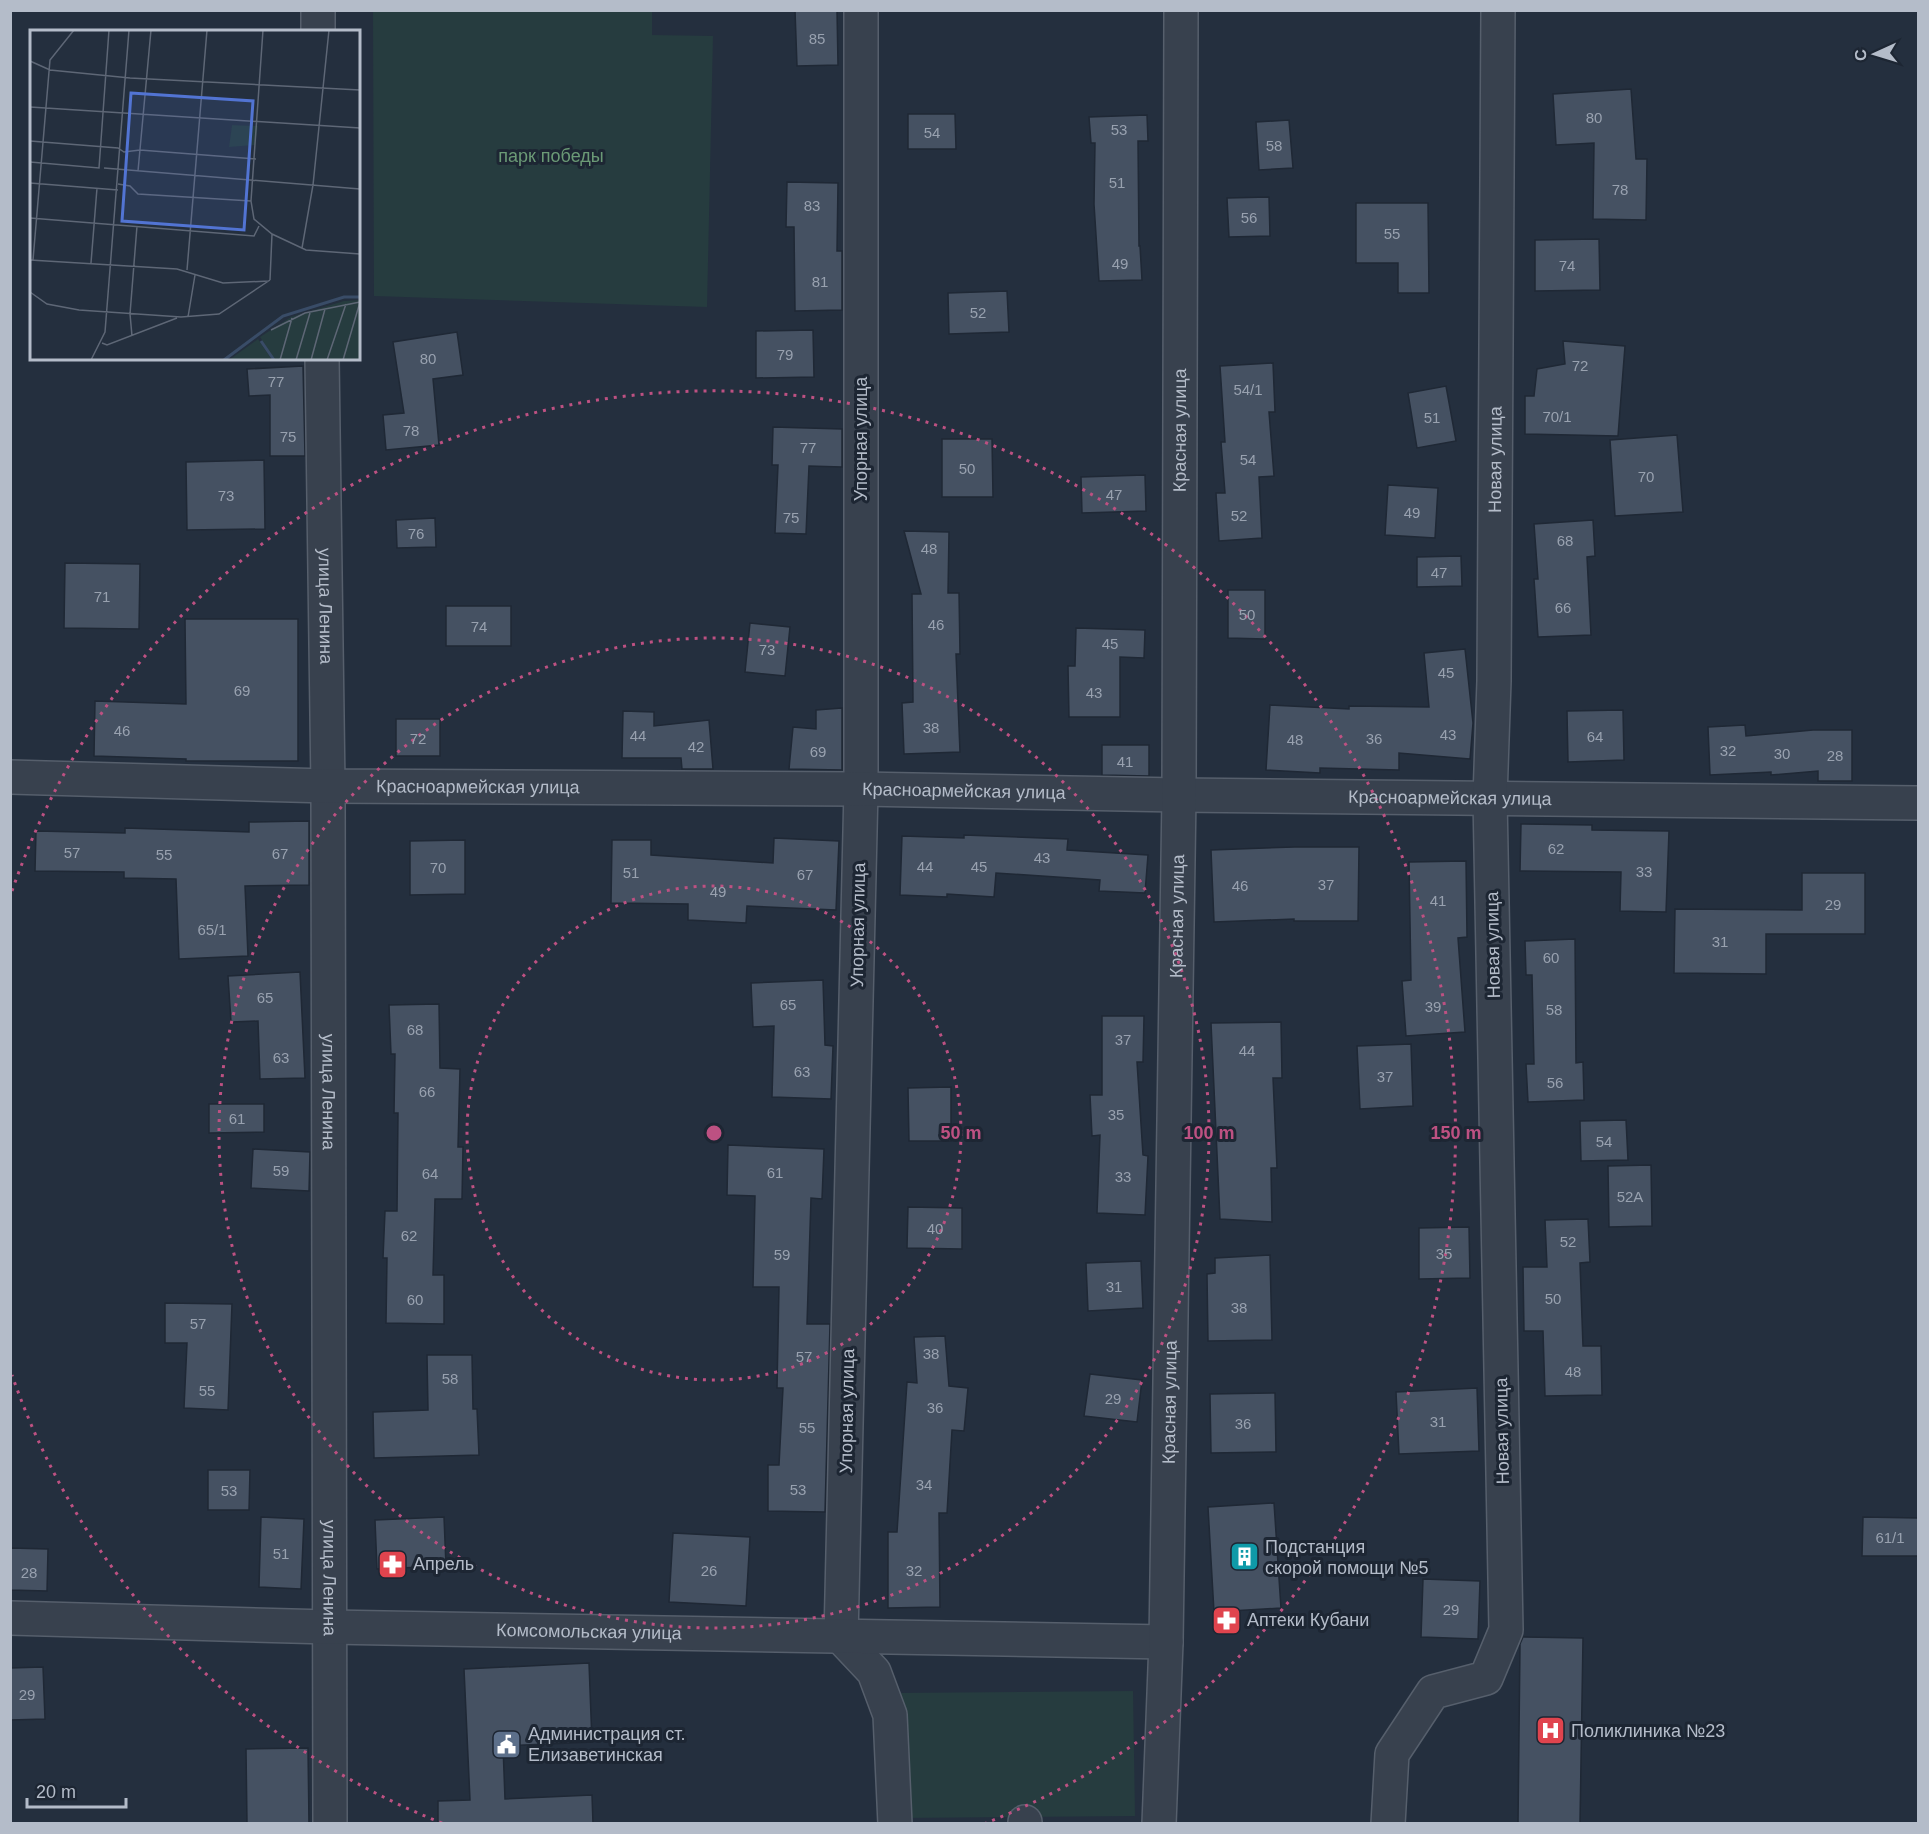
<svg xmlns="http://www.w3.org/2000/svg" width="1929" height="1834" viewBox="0 0 1929 1834" font-family="Helvetica,sans-serif">
<style>
.green{fill:#263c3f}
.building{fill:#455162;stroke:#1f2835;stroke-width:1.5}
.lines{fill:none;stroke-linecap:round;stroke-linejoin:round}
.minor-casing{stroke:#565f6c;stroke-width:36}
.minor{stroke:#38414e;stroke-width:33}
.ring{fill:none;stroke:#bd5182;stroke-width:3;stroke-dasharray:3 6}
.labels{text-anchor:middle;dominant-baseline:central;stroke-width:6;stroke-linejoin:round;paint-order:stroke}
.number-label{font-size:15px;fill:#98a1af}
.park-label{font-size:18px;fill:#6b9a76;stroke:#1d2633}
.street-label{font-size:18px;fill:#b4bcc9;stroke:#1d2633}
.poi-label{font-size:18px;fill:#b4bcc9;stroke:#1d2633;text-anchor:start}
.inset-river{fill:none;stroke:#394c67;stroke-width:3}
.inset-road{fill:none;stroke:#5e6776;stroke-width:1.5}
.view{fill:#5274d3;fill-opacity:0.15;stroke:#5274d3;stroke-width:3}
.inset-edge{fill:none;stroke:#b4bcc9;stroke-width:3}
.centre{fill:#bd5182;stroke:#1d2633;stroke-width:3}
.ring-label{font-size:18px;text-anchor:middle;font-weight:bold;fill:#bd5182;stroke:#1d2633;stroke-width:6;stroke-linejoin:round;paint-order:stroke}
</style>
<rect width="100%" height="100%" fill="#242f3e"/>
<!-- green -->
<path class="green" d="M373 11H652V35L713 36 707 307 374 296Z
M1133 1691 1135 1816 897 1818 895 1693Z"/>
<!-- building -->
<path class="building" d="M795 10H837L838 65 797 66Z
M1631 89 1636 159H1647L1646 220 1593 219 1594 143 1556 145 1553 94Z
M908 114H955L956 149H908Z
M1147 115 1148 141H1138L1139 246H1140L1142 280 1099 281 1094 204 1095 143H1091L1089 117Z
M1289 120 1293 168 1259 170 1256 122Z
M787 182 838 183 837 251H842V310L795 311 794 227H786Z
M1269 197 1270 236 1229 237 1227 198Z
M1356 203H1428L1429 293H1398V263H1356Z
M1599 239 1600 290 1535 291V240Z
M1007 291 1009 332 949 334 948 293Z
M813 330 814 377 756 378V331Z
M457 332 463 375 433 379 439 445 386 450 383 415 404 413 393 342Z
M1563 341 1625 346 1618 436 1525 434V396H1534L1537 369 1565 364Z
M1273 363 1275 412H1269L1274 476 1259 477 1262 538 1219 541 1216 493H1225L1221 442H1225L1220 366Z
M303 366 305 456H270V395L249 396 247 369Z
M1446 386 1456 441 1417 448 1408 393Z
M773 427 842 429V467L809 466 806 534 775 533 778 465H772Z
M1677 435 1683 512 1615 516 1610 440Z
M942 439H992L993 497H942Z
M264 460 265 529 187 530 186 462Z
M1145 475 1146 511 1082 513 1081 477Z
M1388 485 1438 488 1435 538 1385 535Z
M435 518 436 547 397 548 396 520Z
M1593 520 1595 556 1587 557 1591 635 1538 637 1534 579H1538L1534 524Z
M904 531 949 532 948 593H959L960 654H956L960 752 904 754 902 703 913 702 912 594H921Z
M1461 556 1462 586 1417 587V557Z
M65 563 140 564 139 629 64 628Z
M1228 590H1265V639L1228 638Z
M446 606H511V646H446Z
M185 619H298V761H186V759L94 756 95 701 186 704Z
M750 623 790 627 785 676 745 672Z
M1076 628 1145 630 1144 658 1120 657V717H1069L1068 666H1075Z
M1465 649 1473 723 1470 759 1399 753V770L1320 768V773L1266 770 1270 705 1349 709V706L1429 707 1424 653Z
M842 708V770L789 769 793 727 816 729V710Z
M1623 710 1624 760 1568 762 1567 711Z
M623 711 654 712V726L709 720 713 769H682L681 758H622Z
M396 719H440V756H396Z
M1745 725 1746 736 1813 730H1852V781H1818V771L1771 775V772L1710 775 1708 727Z
M1102 745H1149V776L1102 775Z
M309 821V885L245 886 248 956 179 959 176 879 124 878V872L35 871 36 831 125 833V828L249 832V822Z
M1521 824 1592 825V830L1669 831 1666 912 1620 911 1621 872 1520 871Z
M964 835 1068 839 1067 850 1148 855 1145 893 1099 891 1100 880 996 873 994 897 947 894V897L900 895 902 836 964 838Z
M774 838 839 841 836 910 747 906 746 923 688 920V904L611 903 612 840H651V855L773 863Z
M465 840V894L410 895V841Z
M1294 847H1359L1358 921H1294V919L1214 922 1211 850Z
M1466 861 1467 937 1458 938 1465 1032 1406 1036 1402 981 1411 980 1409 862Z
M1802 873H1865V934H1766V974L1674 973 1675 909 1802 910Z
M1575 939 1576 1063 1583 1062 1584 1100 1528 1102 1526 1064H1534L1532 975H1526L1525 941Z
M300 972 305 1078 260 1079 258 1021 231 1022 228 976Z
M823 980 825 1045 833 1046 831 1099 772 1097 774 1026 753 1027 751 983Z
M439 1004 440 1068 460 1069 458 1147H463L462 1199H435L433 1275H444V1324L386 1323 387 1258H383L385 1211H397L398 1113H394L395 1054H391L389 1005Z
M1102 1016H1144L1143 1062H1137L1143 1155 1148 1156 1145 1215 1097 1213 1100 1135 1092 1136 1090 1095H1102Z
M1281 1022 1282 1078H1273L1277 1168H1271L1272 1222 1220 1219 1211 1023Z
M1411 1044 1413 1106 1360 1109 1357 1046Z
M951 1087V1141H909L908 1088Z
M209 1104H264V1132L209 1133Z
M1626 1120 1628 1160 1581 1161 1580 1121Z
M728 1145 824 1149 822 1199 811 1198 807 1324H830L825 1512 768 1511V1465H779L783 1388H777L779 1287H753L755 1196 727 1195Z
M253 1149 310 1152 309 1191 251 1188Z
M1651 1165 1652 1226 1609 1227 1608 1166Z
M908 1207 962 1208V1249L907 1248Z
M1588 1219 1590 1262 1580 1263 1583 1346H1601L1602 1395 1545 1396 1543 1331H1524L1523 1267H1547L1545 1220Z
M1469 1227 1470 1278 1419 1279V1228Z
M1270 1255 1272 1340 1208 1341 1207 1274 1215 1273V1258Z
M1141 1261 1143 1308 1088 1311 1086 1263Z
M165 1303 232 1304 228 1410 184 1408 187 1343H165Z
M945 1336 949 1386 968 1388 964 1431 952 1430 947 1513H939L940 1607 888 1608V1532H897L907 1382 917 1383 914 1337Z
M427 1355H472L473 1409H477L479 1455 374 1458 373 1412 428 1410Z
M1090 1374 1142 1380 1137 1422 1084 1416Z
M1477 1388 1479 1451 1399 1454 1396 1392Z
M1275 1393 1276 1452 1211 1453 1210 1394Z
M208 1470H250L249 1510H208Z
M1274 1503 1281 1608 1214 1612 1208 1507Z
M261 1517 304 1519 301 1589 259 1587Z
M444 1517 446 1566 377 1569 375 1520Z
M1863 1517 1918 1518V1556H1862Z
M673 1533 750 1537 746 1606 669 1602Z
M10 1548 48 1549 47 1591 10 1590Z
M1423 1579 1480 1581 1478 1639 1421 1637Z
M1523 1637 1583 1638 1580 1824H1518L1520 1644Z
M589 1663 592 1742 503 1746 505 1799 592 1795 593 1824H438V1801L470 1800 464 1669Z
M43 1667 45 1719 10 1720V1668Z
M308 1748 309 1824H247L246 1749Z"/>
<g class="lines">
<defs>
<g id="minor">
<path d="M318 10V32"/>
<path d="M861 10V789L841 1637 874 1672 890 1715 895 1824"/>
<path id="s1" d="M322 358 328 786 330 1824"/>
<path id="s2" d="M10 777 328 786 861 789 1179 795 1918 803"/>
<path id="s3" d="M10 1618 329 1627 1166 1642"/>
<path d="M1025 1824V1822"/>
<path id="s4" d="M1159 1824 1166 1642 1179 795 1181 10"/>
<path id="s5" d="M1388 1824 1392 1754 1433 1692 1486 1678 1506 1630 1490 798 1494 681 1498 10"/>
</g>
</defs>
<!-- minor casing -->
<use href="#minor" class="minor-casing"/>
<!-- minor -->
<use href="#minor" class="minor"/>
</g>
<!-- distance rings -->
<g class="ring">
<circle cx="714" cy="1133" r="247"/>
<circle cx="714" cy="1133" r="495"/>
<path d="M442 1823A742 742 0 0 1 12 1375M12 891A742 742 0 1 1 986 1823"/>
</g>
<!-- icons -->
<defs>
<symbol id="building-square" viewBox="-11 -11 22 22"><rect x="-9" y="-9" width="18" height="18" rx="4" fill="#0f9aa8" stroke="#1d2633"/><path d="M-4-6H4V6H1V3H-1V6H-4ZM-2.5-4.3h1.7v1.8h-1.7ZM.8-4.3h1.7v1.8H.8ZM-2.5-1h1.7V.8h-1.7ZM.8-1h1.7V.8H.8Z" fill="#fff"/></symbol>
<symbol id="pharmacy-square" viewBox="-11 -11 22 22"><rect x="-9" y="-9" width="18" height="18" rx="4" fill="#e0444e" stroke="#1d2633"/><path d="M-2-6h4v4h4v4h-4v4h-4v-4h-4v-4h4Z" fill="#fff"/></symbol>
<symbol id="hospital-square" viewBox="-11 -11 22 22"><rect x="-9" y="-9" width="18" height="18" rx="4" fill="#e0444e" stroke="#1d2633"/><path d="M-5-5h3v3.5h4V-5h3V5h-3V1.5h-4V5h-3Z" fill="#fff"/></symbol>
<symbol id="civic-square" viewBox="-11 -11 22 22"><rect x="-9" y="-9" width="18" height="18" rx="4" fill="#5c6f8a" stroke="#1d2633"/><path d="M-.6-6.5H3V-4.5H.6V-3L4-1V1h2V6H-6V1h2V-1L-.6-3ZM-1.2 2.5V6h2.4V2.5Z" fill="#fff"/></symbol>
</defs>
<g fill-rule="evenodd">
<use href="#building-square" x="1228" y="1540" width="33" height="33"/>
<use href="#pharmacy-square" x="376" y="1548" width="33" height="33"/>
<use href="#pharmacy-square" x="1210" y="1604" width="33" height="33"/>
<use href="#hospital-square" x="1534" y="1714" width="33" height="33"/>
<use href="#civic-square" x="490" y="1728" width="33" height="33"/>
</g>
<g class="labels">
<!-- number labels -->
<g class="number-label">
<text x="817" y="38">85</text>
<text x="1594" y="117">80</text>
<text x="1119" y="129">53</text>
<text x="932" y="132">54</text>
<text x="1274" y="145">58</text>
<text x="1117" y="182">51</text>
<text x="1620" y="189">78</text>
<text x="812" y="205">83</text>
<text x="1249" y="217">56</text>
<text x="1392" y="233">55</text>
<text x="1120" y="263">49</text>
<text x="1567" y="265">74</text>
<text x="820" y="281">81</text>
<text x="978" y="312">52</text>
<text x="785" y="354">79</text>
<text x="428" y="358">80</text>
<text x="1580" y="365">72</text>
<text x="276" y="381">77</text>
<text x="1248" y="389">54/1</text>
<text x="1557" y="416">70/1</text>
<text x="1432" y="417">51</text>
<text x="411" y="430">78</text>
<text x="288" y="436">75</text>
<text x="808" y="447">77</text>
<text x="1248" y="459">54</text>
<text x="967" y="468">50</text>
<text x="1646" y="476">70</text>
<text x="1114" y="494">47</text>
<text x="226" y="495">73</text>
<text x="1412" y="512">49</text>
<text x="1239" y="515">52</text>
<text x="791" y="517">75</text>
<text x="416" y="533">76</text>
<text x="1565" y="540">68</text>
<text x="929" y="548">48</text>
<text x="1439" y="572">47</text>
<text x="102" y="596">71</text>
<text x="1563" y="607">66</text>
<text x="1247" y="614">50</text>
<text x="936" y="624">46</text>
<text x="479" y="626">74</text>
<text x="1110" y="643">45</text>
<text x="767" y="649">73</text>
<text x="1446" y="672">45</text>
<text x="242" y="690">69</text>
<text x="1094" y="692">43</text>
<text x="931" y="727">38</text>
<text x="122" y="730">46</text>
<text x="1448" y="734">43</text>
<text x="638" y="735">44</text>
<text x="1595" y="736">64</text>
<text x="418" y="738">72</text>
<text x="1374" y="738">36</text>
<text x="1295" y="739">48</text>
<text x="696" y="746">42</text>
<text x="1728" y="750">32</text>
<text x="818" y="751">69</text>
<text x="1782" y="753">30</text>
<text x="1835" y="755">28</text>
<text x="1125" y="761">41</text>
<text x="1556" y="848">62</text>
<text x="72" y="852">57</text>
<text x="280" y="853">67</text>
<text x="164" y="854">55</text>
<text x="1042" y="857">43</text>
<text x="925" y="866">44</text>
<text x="979" y="866">45</text>
<text x="438" y="867">70</text>
<text x="1644" y="871">33</text>
<text x="631" y="872">51</text>
<text x="805" y="874">67</text>
<text x="1326" y="884">37</text>
<text x="1240" y="885">46</text>
<text x="718" y="891">49</text>
<text x="1438" y="900">41</text>
<text x="1833" y="904">29</text>
<text x="212" y="929">65/1</text>
<text x="1720" y="941">31</text>
<text x="1551" y="957">60</text>
<text x="265" y="997">65</text>
<text x="788" y="1004">65</text>
<text x="1433" y="1006">39</text>
<text x="1554" y="1009">58</text>
<text x="415" y="1029">68</text>
<text x="1123" y="1039">37</text>
<text x="1247" y="1050">44</text>
<text x="281" y="1057">63</text>
<text x="802" y="1071">63</text>
<text x="1385" y="1076">37</text>
<text x="1555" y="1082">56</text>
<text x="427" y="1091">66</text>
<text x="1116" y="1114">35</text>
<text x="237" y="1118">61</text>
<text x="1604" y="1141">54</text>
<text x="281" y="1170">59</text>
<text x="775" y="1172">61</text>
<text x="430" y="1173">64</text>
<text x="1123" y="1176">33</text>
<text x="1630" y="1196">52А</text>
<text x="935" y="1228">40</text>
<text x="409" y="1235">62</text>
<text x="1568" y="1241">52</text>
<text x="1444" y="1253">35</text>
<text x="782" y="1254">59</text>
<text x="1114" y="1286">31</text>
<text x="1553" y="1298">50</text>
<text x="415" y="1299">60</text>
<text x="1239" y="1307">38</text>
<text x="198" y="1323">57</text>
<text x="931" y="1353">38</text>
<text x="804" y="1356">57</text>
<text x="1573" y="1371">48</text>
<text x="450" y="1378">58</text>
<text x="207" y="1390">55</text>
<text x="1113" y="1398">29</text>
<text x="935" y="1407">36</text>
<text x="1438" y="1421">31</text>
<text x="1243" y="1423">36</text>
<text x="807" y="1427">55</text>
<text x="924" y="1484">34</text>
<text x="798" y="1489">53</text>
<text x="229" y="1490">53</text>
<text x="1890" y="1537">61/1</text>
<text x="281" y="1553">51</text>
<text x="709" y="1570">26</text>
<text x="914" y="1570">32</text>
<text x="29" y="1572">28</text>
<text x="1451" y="1609">29</text>
<text x="27" y="1694">29</text>
</g>
<!-- park labels -->
<g class="park-label">
<text x="551" y="156">парк победы</text>
</g>
<!-- street labels -->
<g class="street-label">
<text stroke="none"><textPath href="#s4" startOffset="1394">Красная улица</textPath></text>
<text transform="translate(861 439) rotate(-90)">Упорная улица</text>
<text stroke="none"><textPath href="#s5" startOffset="1422">Новая улица</textPath></text>
<text stroke="none"><textPath href="#s1" startOffset="248">улица Ленина</textPath></text>
<text stroke="none"><textPath href="#s2" startOffset="468">Красноармейская улица</textPath></text>
<text stroke="none"><textPath href="#s2" startOffset="954">Красноармейская улица</textPath></text>
<text stroke="none"><textPath href="#s2" startOffset="1440">Красноармейская улица</textPath></text>
<text stroke="none"><textPath href="#s4" startOffset="908">Красная улица</textPath></text>
<text transform="translate(858 925) rotate(-89)">Упорная улица</text>
<text transform="translate(1493 945) rotate(-91)">Новая улица</text>
<text stroke="none"><textPath href="#s1" startOffset="734">улица Ленина</textPath></text>
<text stroke="none"><textPath href="#s4" startOffset="422">Красная улица</textPath></text>
<text transform="translate(847 1411) rotate(-89)">Упорная улица</text>
<text transform="translate(1502 1431) rotate(-91)">Новая улица</text>
<text stroke="none"><textPath href="#s1" startOffset="1220">улица Ленина</textPath></text>
<text stroke="none"><textPath href="#s3" startOffset="579">Комсомольская улица</textPath></text>
</g>
<!-- poi labels -->
<g class="poi-label">
<text x="1265" y="1547">Подстанция<tspan x="1265" dy="21">скорой помощи №5</tspan></text>
<text x="413" y="1564">Апрель</text>
<text x="1247" y="1620">Аптеки Кубани</text>
<text x="1571" y="1731">Поликлиника №23</text>
<text x="528" y="1734">Администрация ст.<tspan x="528" dy="21">Елизаветинская</tspan></text>
</g>
</g>
<!-- overview -->
<g transform="translate(30 30)">
<rect width="330" height="330" fill="#242f3e"/>
<path d="M202 95 228 96 225 115 199 117Z" fill="#263c3f"/>
<path d="M330 270V330H245L230 307 261 287 314 271ZM228 309 242 330H199Z" fill="#263c3f"/>
<path class="inset-river" d="M231 311 244 330M194 330 253 286 314 267H330"/>
<path class="inset-road" d="M233 0 221 171 224 189 242 204 276 220 330 224M0 31 20 40 100 48 330 60M0 77 330 98M0 111 88 118 94 122 110 120 226 129M0 132 69 138 79 0M74 138 330 159M108 141 121 0M0 153 88 160M88 154 100 156 108 164 221 171M0 188 224 206 229 196M272 218 283 155 299 0M0 230 147 239 193 253 239 251M3 230 20 30 44 0M61 233 67 158M157 240 177 0M240 250 242 204M0 262 17 274 49 280 151 287 189 284 240 250M158 287 165 245M241 300 275 283 330 272M102 306 100 284 107 196M72 313 77 315 147 288M61 330 75 302 99 0M250 330 262 288M266 330 280 283M281 330 295 279M297 330 316 274M313 330 330 272"/>
<path class="view" d="M101 63 223 71 214 200 92 191Z"/>
<rect width="330" height="330" class="inset-edge"/>
</g>
<circle cx="714" cy="1133" r="9" class="centre"/>
<g class="ring-label">
<text x="961" y="1139">50 m</text>
<text x="1209" y="1139">100 m</text>
<text x="1456" y="1139">150 m</text>
</g>
<!-- border -->
<rect width="1929" height="1834" fill="none" stroke="#b4bcc9" stroke-width="24"/>
<!-- north arrow -->
<g transform="translate(1875 54) rotate(266)" stroke="#1d2633" stroke-width="4.5" paint-order="stroke">
<path d="M0-4.5L10 22L0 15L-10 22Z" fill="#b4bcc9"/>
<text y="-9" font-size="16" font-weight="bold" text-anchor="middle" fill="#b4bcc9">С</text>
</g>
<!-- scale -->
<path d="M27 1798v9h99v-9" fill="none" stroke="#b4bcc9" stroke-width="3"/>
<text x="36" y="1798" font-size="18" fill="#b4bcc9" stroke="#1d2633" stroke-width="4.5" paint-order="stroke">20 m</text>
</svg>
